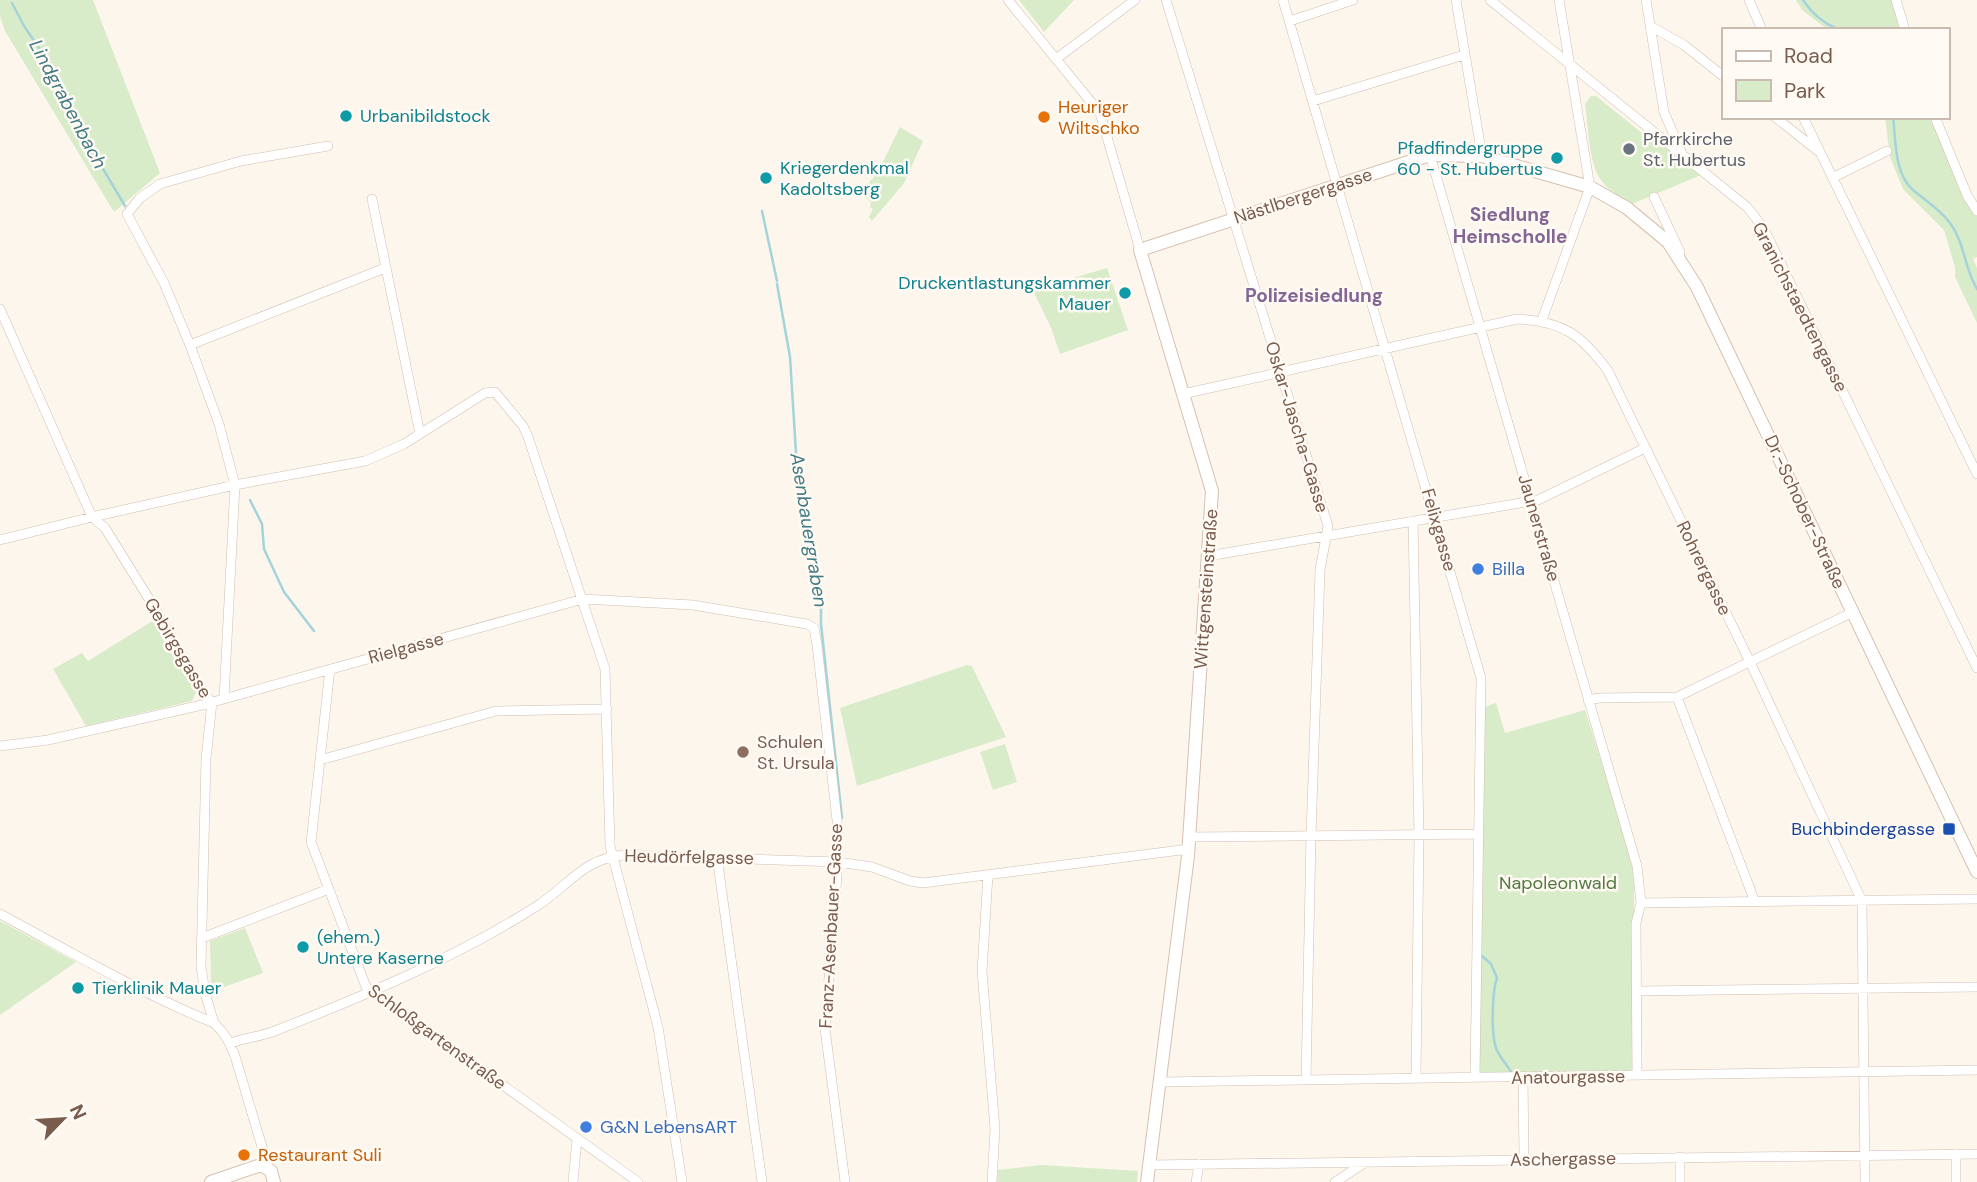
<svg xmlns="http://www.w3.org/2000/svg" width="1977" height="1182" viewBox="0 0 1977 1182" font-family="'DM Sans',sans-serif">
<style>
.green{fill:#d8ecc9}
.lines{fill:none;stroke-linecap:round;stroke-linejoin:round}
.stream{stroke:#a5d3da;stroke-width:2.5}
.street-casing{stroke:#d1beb0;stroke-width:10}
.secondary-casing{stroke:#d6c0b0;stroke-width:14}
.street{stroke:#fff;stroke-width:9}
.secondary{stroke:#fff;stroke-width:12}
.culture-dot{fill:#0f9aa8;stroke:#fffaf3;stroke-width:2.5}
.food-dot{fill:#e8710a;stroke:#fffaf3;stroke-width:2.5}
.worship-dot{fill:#6b7280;stroke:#fffaf3;stroke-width:2.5}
.shop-dot{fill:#3f7fe0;stroke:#fffaf3;stroke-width:2.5}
.education-dot{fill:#8d6e63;stroke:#fffaf3;stroke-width:2.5}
.transit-dot{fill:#1a4fb4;stroke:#fffaf3;stroke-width:2.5}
.labels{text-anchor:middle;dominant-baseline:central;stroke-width:5;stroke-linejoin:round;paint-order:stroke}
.food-label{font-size:18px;fill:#c56008;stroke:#fffaf3;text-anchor:start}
.culture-label{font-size:18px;fill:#0d838f;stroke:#fffaf3;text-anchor:start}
.worship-label{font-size:18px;fill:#5b616d;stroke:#fffaf3;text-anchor:start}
.street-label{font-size:18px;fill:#7a5c4d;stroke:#fffaf3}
.shop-label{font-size:18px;fill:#366cbe;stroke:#fffaf3;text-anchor:start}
.education-label{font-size:18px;fill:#785e54;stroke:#fffaf3;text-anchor:start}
.transit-label{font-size:18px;fill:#164399;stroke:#fffaf3;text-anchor:end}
.park-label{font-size:18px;fill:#537a41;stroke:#fffaf3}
.water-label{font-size:19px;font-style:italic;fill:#437c86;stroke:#fffaf3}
.neighbourhood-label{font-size:19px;font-weight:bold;fill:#846695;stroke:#fffaf3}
</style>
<rect width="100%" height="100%" fill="#fdf6ec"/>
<!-- green -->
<path class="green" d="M0 0H93L160 173 114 212 5 31 0 16Z
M1019 0H1074L1044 32Z
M1796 0H1892L1901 30H1828L1802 10Z
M1591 96H1596L1653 142H1659L1701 175 1632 204C1622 197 1608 191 1601 180 1589 165 1588 124 1585 104Z
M1885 117H1933L1960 189 1977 216V257L1973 259 1977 268V323L1955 277V267L1944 230 1903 189 1890 157Z
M900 127 923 141 904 183 872 221 869 217 873 209 870 207 871 202 861 192 878 172Z
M1107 268 1128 330 1060 354 1051 328 1033 290Z
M154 620 196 692 192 701 86 726 53 669 82 653 88 661Z
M967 665 972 666 1006 737 857 786 840 708Z
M1496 703 1505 733 1585 710 1623 829 1634 875V1066L1630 1071 1481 1074 1478 1069 1483 712 1487 706Z
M1005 744 1017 782 993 790 980 752Z
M0 921 76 962 0 1015Z
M245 928 263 973 213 991 211 981 210 941Z
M1041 1165 1138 1171 1137 1182H997L998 1170Z"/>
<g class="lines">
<!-- stream -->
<path class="stream" d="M1803 0C1812 14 1823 23 1839 30
M12 3 24 26 50 64 88 149 99 162 125 206
M1893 117C1896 141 1894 173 1913 190 1926 201 1940 209 1950 223 1965 243 1964 268 1977 289
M762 211 777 281
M777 284 790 357 798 485 816 550 821 591V624L842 818
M250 500 262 524 264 549 284 592 314 631
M1482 956 1491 964 1497 978C1492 992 1491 1033 1496 1048 1499 1057 1507 1064 1511 1072"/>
<defs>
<path id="street" d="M1008 0 1100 113 1140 250
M1166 0 1328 526 1320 570 1311 836 1306 1079
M1283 0 1481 678 1475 1077
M1456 0 1482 156
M1490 0 1747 207 1763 227 1977 668
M1646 0 1664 112 1683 156
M1749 0 1762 30
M1896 0 1905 30
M1290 21 1353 0
M1652 27 1684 45 1723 76
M1056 59 1135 0
M1313 101 1464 55
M1775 117 1818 151
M1803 117 1977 474
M1935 117 1967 195 1977 211
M1430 155 1637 866 1641 903 1636 923 1637 1075
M1834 177 1887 151
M1654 197 1680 252
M372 199 420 434
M0 309 92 517 105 528 159 615 202 692 212 702
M1542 320 1590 187 1559 0
M190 345 385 268
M1183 394 1517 319C1562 321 1581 334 1608 371L1750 662 1862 901 1865 1182
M1413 521 1419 835 1416 1077
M0 540 92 517 235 485 365 461 404 444 485 393 495 392 523 426 528 437 605 669 610 846 658 1027 682 1182
M1208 556 1538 500 1645 448
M330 669 311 842 366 987 638 1182
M1677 697 1755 902
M224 698 235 485 219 424 190 345 164 283 127 214 140 198 160 184 241 161 328 146
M1588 700 1599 698 1677 697 1853 612
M212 702 206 759 201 966 205 993 214 1023
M0 746 48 740 202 705 583 599 693 605 807 624 814 628 817 645 838 829 837 875 825 1029 845 1182
M320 760 496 711 607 709
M1189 837 1477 834
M717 857 762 1182
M988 875 982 971 995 1129 992 1182
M1641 903 1977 899
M0 914C71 952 140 993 214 1023 225 1033 230 1043 235 1056L268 1167
M202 938 329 889
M1637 991 1977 987
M231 1043C244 1038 258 1037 272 1032 362 997 455 958 537 906 568 886 583 859 623 855L838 862 872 867 910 881 923 883 1189 849
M1523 1077 1524 1159
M1160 1082 1977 1070
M1680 1157V1182
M1149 1165 1977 1154
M573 1182 577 1139
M1196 1182 1199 1164
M1335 1182 1366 1162
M1956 1182V1154"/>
<path id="secondary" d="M211 1182 261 1165 271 1171 274 1182
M1147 1182 1188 856 1212 491 1140 250 1430 155 1482 156 1590 187 1627 208 1668 242 1697 287 1977 872"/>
</defs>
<!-- street casing -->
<use href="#street" class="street-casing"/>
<!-- secondary casing -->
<use href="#secondary" class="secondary-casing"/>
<!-- street -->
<use href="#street" class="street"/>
<!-- secondary -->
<use href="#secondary" class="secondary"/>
</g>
<!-- markers -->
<g class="culture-dot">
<circle cx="346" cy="116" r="7"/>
<circle cx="1557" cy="158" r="7"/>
<circle cx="766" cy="178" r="7"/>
<circle cx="1125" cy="293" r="7"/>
<circle cx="303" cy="947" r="7"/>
<circle cx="78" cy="988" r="7"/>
</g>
<g class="food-dot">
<circle cx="1044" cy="117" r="7"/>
<circle cx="244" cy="1155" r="7"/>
</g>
<circle class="worship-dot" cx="1629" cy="149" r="7"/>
<g class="shop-dot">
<circle cx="1478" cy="569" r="7"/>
<circle cx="586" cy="1127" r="7"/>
</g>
<circle class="education-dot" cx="743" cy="752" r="7"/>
<rect class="transit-dot" x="1942" y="822" width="14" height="14" rx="3.5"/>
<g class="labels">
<!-- food labels -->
<g class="food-label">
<text x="1058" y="107">Heuriger<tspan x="1058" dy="21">Wiltschko</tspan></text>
<text x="258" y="1155">Restaurant Suli</text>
</g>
<!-- culture labels -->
<g class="culture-label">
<text x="360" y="116">Urbanibildstock</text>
<text x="1543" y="148" text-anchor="end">Pfadfindergruppe<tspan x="1543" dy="21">60 - St. Hubertus</tspan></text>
<text x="780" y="168">Kriegerdenkmal<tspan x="780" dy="21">Kadoltsberg</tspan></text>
<text x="1111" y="283" text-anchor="end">Druckentlastungskammer<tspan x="1111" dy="21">Mauer</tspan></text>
<text x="317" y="937">(ehem.)<tspan x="317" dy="21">Untere Kaserne</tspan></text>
<text x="92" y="988">Tierklinik Mauer</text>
</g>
<!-- worship labels -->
<g class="worship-label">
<text x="1643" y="139">Pfarrkirche<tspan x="1643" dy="21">St. Hubertus</tspan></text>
</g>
<!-- street labels -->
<g class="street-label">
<text transform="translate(1303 196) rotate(-18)">Nästlbergergasse</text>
<text transform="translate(1800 307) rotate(63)">Granichstaedtengasse</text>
<text transform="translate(1297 427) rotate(73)">Oskar-Jascha-Gasse</text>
<text transform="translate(1805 512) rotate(65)">Dr.-Schober-Straße</text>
<text transform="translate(1539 528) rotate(74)">Jaunerstraße</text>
<text transform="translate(1439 530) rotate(74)">Felixgasse</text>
<text transform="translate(1704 568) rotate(64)">Rohrergasse</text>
<text transform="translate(1206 589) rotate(-86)">Wittgensteinstraße</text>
<text transform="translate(178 648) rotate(59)">Gebirgsgasse</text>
<text transform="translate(406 648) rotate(-15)">Rielgasse</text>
<text transform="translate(689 857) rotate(1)">Heudörfelgasse</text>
<text transform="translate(831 926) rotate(-87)">Franz-Asenbauer-Gasse</text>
<text transform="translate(437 1037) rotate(36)">Schloßgartenstraße</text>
<text transform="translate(1568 1077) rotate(-1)">Anatourgasse</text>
<text transform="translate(1563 1159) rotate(-1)">Aschergasse</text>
</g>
<!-- shop labels -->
<g class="shop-label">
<text x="1492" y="569">Billa</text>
<text x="600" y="1127">G&amp;N LebensART</text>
</g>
<!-- education labels -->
<g class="education-label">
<text x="757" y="742">Schulen<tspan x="757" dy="21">St. Ursula</tspan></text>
</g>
<!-- transit labels -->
<g class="transit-label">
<text x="1935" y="829">Buchbindergasse</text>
</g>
<!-- park labels -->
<g class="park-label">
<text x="1558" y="883">Napoleonwald</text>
</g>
<!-- water labels -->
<g class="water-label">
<text transform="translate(68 104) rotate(62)">Lindgrabenbach</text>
<text transform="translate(809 530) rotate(81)">Asenbauergraben</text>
</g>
<!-- neighbourhood labels -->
<g class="neighbourhood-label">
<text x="1510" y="214">Siedlung<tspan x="1510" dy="22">Heimscholle</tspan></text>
<text x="1314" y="295">Polizeisiedlung</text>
</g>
</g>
<!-- legend -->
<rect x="1722" y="28" width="228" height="91" fill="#fffaf3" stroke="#cabbb1" stroke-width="2"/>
<rect x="1736" y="51" width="35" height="10" fill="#ffffff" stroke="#cabbb1" stroke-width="2"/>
<text x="1784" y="63" font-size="21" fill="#7a5c4d">Road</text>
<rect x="1736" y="80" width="35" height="21" fill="#d8ecc9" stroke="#cabbb1" stroke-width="2"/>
<text x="1784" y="98" font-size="21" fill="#7a5c4d">Park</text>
<!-- north arrow -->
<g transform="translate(63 1119) rotate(65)" stroke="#fffaf3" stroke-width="5" paint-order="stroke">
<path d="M0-5L12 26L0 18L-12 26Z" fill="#7a5c4d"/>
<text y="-10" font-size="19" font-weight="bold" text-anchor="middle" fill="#7a5c4d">N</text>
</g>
</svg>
